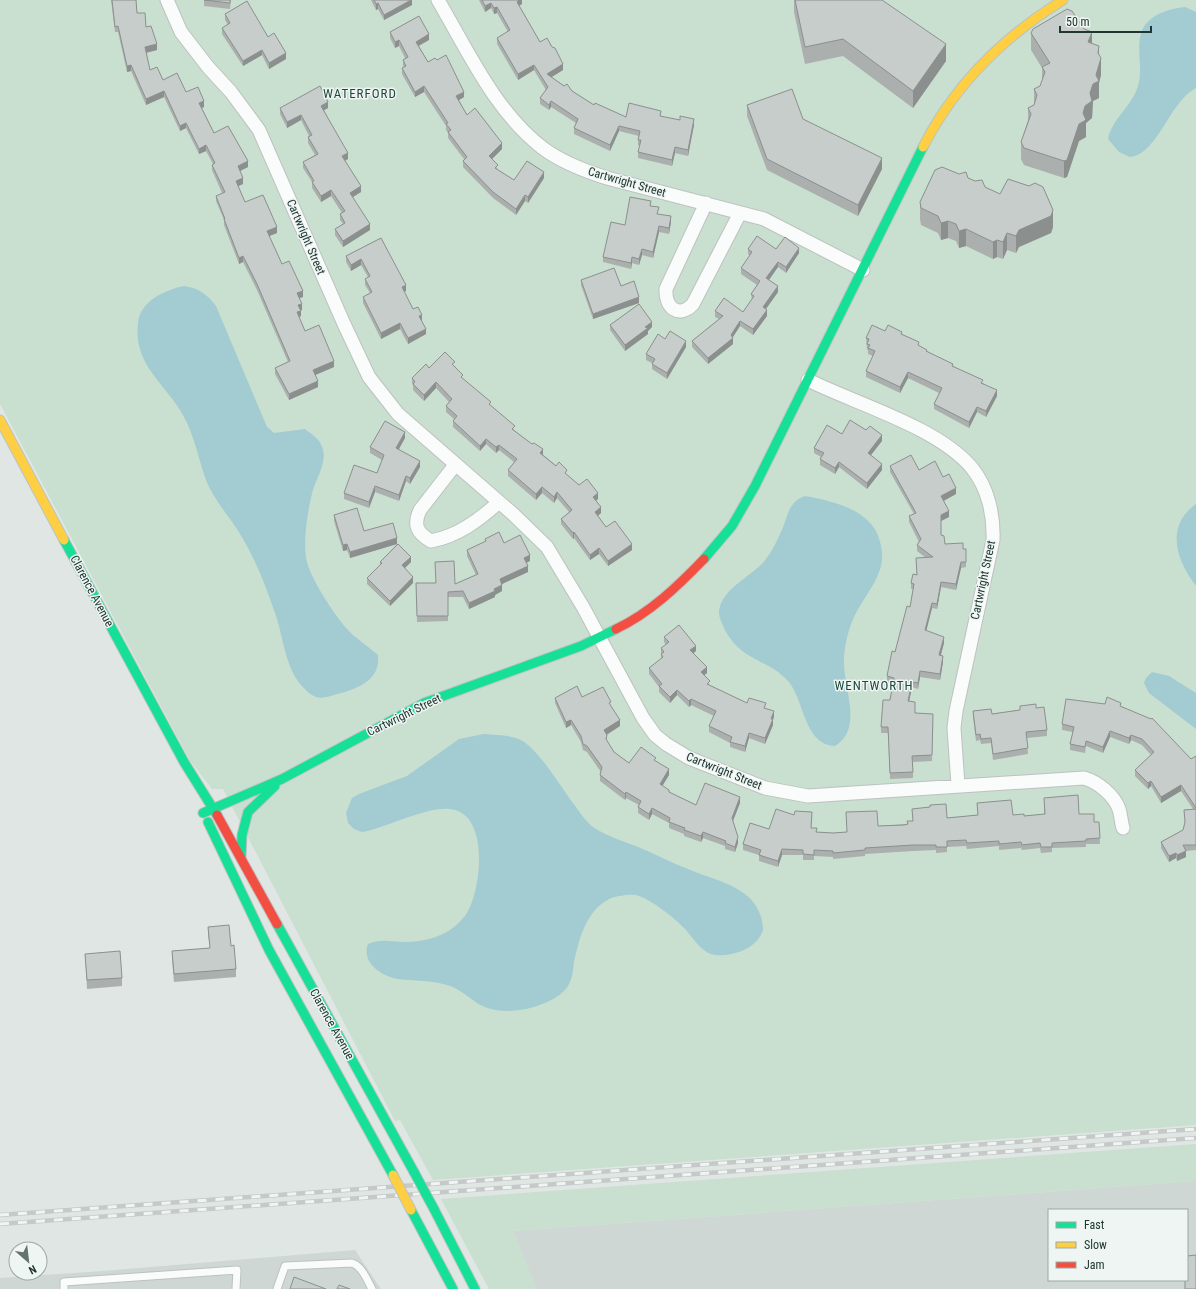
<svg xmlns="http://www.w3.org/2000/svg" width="1196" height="1289" viewBox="0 0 1196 1289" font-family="'Roboto Condensed',sans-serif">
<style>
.built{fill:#ced7d3;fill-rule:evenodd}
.green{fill:#c9dfd0}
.water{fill:#a2cbd2}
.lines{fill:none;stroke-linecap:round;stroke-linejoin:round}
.lane-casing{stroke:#bdc2c0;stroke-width:9}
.street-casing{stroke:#bdc2c0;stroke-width:15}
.fast-casing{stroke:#bdc3c1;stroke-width:11}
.slow-casing{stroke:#bdc3c1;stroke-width:11}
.jam-casing{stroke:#bdc3c1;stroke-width:11}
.lane{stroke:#fafbfb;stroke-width:7}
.street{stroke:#fafbfb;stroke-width:13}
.fast{stroke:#16e098;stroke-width:9}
.slow{stroke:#ffcf43;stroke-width:9}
.jam{stroke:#f24e42;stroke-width:9}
.rail-casing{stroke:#c5c9c8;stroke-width:4.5}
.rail{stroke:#eef5f2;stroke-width:3;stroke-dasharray:9;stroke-linecap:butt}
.fast-bridge-casing{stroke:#bdc3c1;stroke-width:11;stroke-linecap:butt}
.slow-bridge-casing{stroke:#bdc3c1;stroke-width:11;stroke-linecap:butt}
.fast-bridge{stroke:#16e098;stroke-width:9}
.slow-bridge{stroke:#ffcf43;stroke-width:9}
.wall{fill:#abb0af}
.shaded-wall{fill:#8b908e}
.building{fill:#c7cdcb;stroke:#8b908e}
.labels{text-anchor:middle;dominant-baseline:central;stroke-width:3;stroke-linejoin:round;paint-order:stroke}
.street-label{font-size:12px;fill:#203731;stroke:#eef5f2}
.neighbourhood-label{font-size:13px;letter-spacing:1px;fill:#1e473e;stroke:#eef5f2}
</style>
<rect width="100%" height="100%" fill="#e0e6e3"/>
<!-- built -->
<path class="built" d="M1196 1181V1289H536L513 1231ZM1049 1210H1187V1280H1049Z
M355 1250 381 1289H0V1278L103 1271Z"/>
<!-- green -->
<path class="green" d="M0 0H1196V1125L433 1180 400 1120 395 1121 223 789H212L189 759 0 404Z
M1196 1144V1181L513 1231 536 1289H489L441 1199Z"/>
<!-- water -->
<path class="water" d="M1185 7 1196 12V88C1169 102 1158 154 1130 157L1119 152 1108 139C1112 119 1132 106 1138 86 1145 64 1130 35 1151 19 1161 11 1172 9 1185 7Z
M184 286C198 288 207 294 216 306L267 427 274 433 305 429C311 434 320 439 322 447 328 460 317 477 313 490 308 508 302 544 307 562 311 579 334 614 346 628 355 638 368 646 378 655 381 680 357 689 337 694 330 696 323 699 316 697 311 695 307 692 304 688 285 670 284 638 275 613 266 587 257 563 243 539 232 519 214 501 206 480 198 458 195 437 183 415 165 383 133 365 138 323 140 301 165 290 184 286Z
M805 496C833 501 873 510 880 542 883 552 883 562 879 572 874 586 864 598 857 611 849 625 844 646 844 661 843 688 864 728 835 746 803 744 805 700 788 681 767 658 742 662 725 630 723 625 719 618 719 613 720 588 754 576 766 559 772 551 777 541 781 532 788 518 787 502 805 496Z
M1196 504V586C1176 560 1165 526 1196 504Z
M1152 672 1169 676 1196 693V729L1149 693 1144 683 1146 678Z
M484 734C496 735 508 735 519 739 537 747 561 787 573 803 579 811 585 821 593 827 611 839 634 844 654 854 668 861 683 867 698 873 722 882 753 889 761 917 762 920 763 926 763 930 760 940 751 947 742 951 733 954 721 957 711 954 701 951 693 938 686 930 677 920 649 897 635 895 628 894 616 896 609 899 586 911 579 939 574 962 573 969 573 977 569 984 564 995 548 1002 537 1006 518 1012 494 1014 477 1003 467 996 458 988 447 985 431 980 414 981 398 979 382 976 361 963 368 944 381 938 392 942 406 942 421 942 438 938 450 930 456 926 463 919 467 913 481 890 489 819 455 810 431 803 388 828 362 832L354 829 348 823 346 813 352 798 359 794 407 776 459 739Z"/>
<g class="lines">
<defs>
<path id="lane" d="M64 1289V1282L237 1270 236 1289
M277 1289 285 1266 352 1263C362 1266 367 1280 372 1289"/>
<path id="street" d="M167 0 181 32 208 67 231 92 259 130 344 324 369 377 398 414 513 514 547 547 583 607 643 718 655 735 666 744 689 758 765 788 808 796 1084 778C1098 782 1114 795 1119 809 1121 815 1121 822 1123 828
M438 0C468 51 495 112 544 149 563 163 585 171 607 178L764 219 863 270
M706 203 666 289C665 308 679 319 693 304L740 213
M808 380C856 404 938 427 972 468 988 488 994 515 993 540L956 711 954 728 958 785
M455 465 420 510C413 525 417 533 431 541 458 536 479 520 499 502"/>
<path id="fast" d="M64 540 184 762 217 815
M704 559 732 526 755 486 923 147
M203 813 282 779 424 703 581 646 616 629
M208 822 269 950 393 1175
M241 857 242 835 248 812 275 786
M277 924 414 1172
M434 1209 475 1289
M411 1210 453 1289"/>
<path id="slow" d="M923 147C955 84 1003 37 1063 0
M0 420 64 540"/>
<path id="jam" d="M616 629C650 613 678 586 704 559
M217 815 277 924"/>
</defs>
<!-- lane casing -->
<use href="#lane" class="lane-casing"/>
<!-- street casing -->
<use href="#street" class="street-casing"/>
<!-- fast casing -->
<use href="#fast" class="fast-casing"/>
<!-- slow casing -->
<use href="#slow" class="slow-casing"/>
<!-- jam casing -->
<use href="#jam" class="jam-casing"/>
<!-- lane -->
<use href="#lane" class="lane"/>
<!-- street -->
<use href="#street" class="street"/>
<!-- fast -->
<use href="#fast" class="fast"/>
<!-- slow -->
<use href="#slow" class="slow"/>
<!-- jam -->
<use href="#jam" class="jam"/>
<defs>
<path id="rail" d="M0 1215 1196 1129
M0 1224 1196 1138"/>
</defs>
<!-- rail casing -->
<use href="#rail" class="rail-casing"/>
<!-- rail -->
<use href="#rail" class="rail"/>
<defs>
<path id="fast-bridge" d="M414 1172 434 1209"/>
<path id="slow-bridge" d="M393 1175 411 1210"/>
</defs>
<!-- fast-bridge casing -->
<use href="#fast-bridge" class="fast-bridge-casing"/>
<!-- slow-bridge casing -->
<use href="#slow-bridge" class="slow-bridge-casing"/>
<!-- fast-bridge -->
<use href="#fast-bridge" class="fast-bridge"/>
<!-- slow-bridge -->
<use href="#slow-bridge" class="slow-bridge"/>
</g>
<!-- wall -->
<path class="wall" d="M111 0H136L137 13 146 27 157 50 146 53 150 70 163 80 186 92 204 107 202 108 214 133 248 167 240 171 243 184 238 186 245 202 277 233 269 236 282 264 303 297 299 298 302 310H301V316L299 317 305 331 334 367 315 375 318 387 289 400 275 374V368L288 362 257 290 243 262 239 264 224 225V220L216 201V196L222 193 212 170V165L213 164 206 151 199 154 186 128 180 131 164 97 146 105 131 71 127 72 118 32H115Z
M204 0H231L230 9 204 6Z
M371 0H412V5L384 20 378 9 376 10Z
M479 0H522V4L519 6 540 42 563 70 551 77 594 105 626 117 661 116 694 125 688 156 675 153 672 166 638 158V152L640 146 638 145V140L639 136 619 131 610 151 574 134V128L576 123 551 107 549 110 540 104V98L546 90 534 70 518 80 497 44V38L508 32 497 13 494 14 491 8 485 12Z
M794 0H882L946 61 913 108 843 56 805 64 794 12Z
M225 14 268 37 286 59 269 69 262 55 243 66 222 34V28L228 25 225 20Z
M390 32 429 40 419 46 428 62 437 60 464 97 459 100 467 115 502 149 492 159 498 170 514 180 544 178 528 203 525 201 516 215 493 198 463 167V161L464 159 448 138V133L446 130V126L424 92 415 97 402 74V68L404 67 403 66V60L405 58 399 46 395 48 390 38Z
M1031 33 1092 44 1099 55 1101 75 1099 83V98L1093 101 1092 118 1086 123V137L1079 141 1067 177 1064 178 1024 165 1021 159V142L1028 120V108L1034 105V89L1040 86 1042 81V68L1031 50Z
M747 105 803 119 882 169 858 216 767 170 747 116Z
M280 108H328L324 110 348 159 345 161 361 192 352 197 370 230 343 247 335 235V229L343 224 340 220V214L342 213 331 196 321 202 312 188V182L303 168V162L315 155 308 143V137L309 136 301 120 287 128 280 114Z
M968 178 985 187 1053 227 1051 233 1019 247 1016 253 1007 250 1003 259 997 257 993 259 966 246 959 248 956 241 948 238 941 240 938 233 921 225 920 219V202Z
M651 206 658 214 671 222 669 234 659 232 653 258 642 255 639 265 632 263 631 269 603 262V257L625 225Z
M381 238 406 291 404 292 413 309 422 320 421 321 426 334 408 344 400 329 381 339 363 303V297L370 293 365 285V279L368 277 361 265 351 271 346 262V256Z
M748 249H776L799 253 786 273 778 267 769 280 778 292 766 309 767 316 753 335 740 326 733 337V344L708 364 692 347V341L719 319 715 317V311L743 312 752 300 751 294 757 285 741 274V268L750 256 748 254Z
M581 280 621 286 639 303 593 319 581 285Z
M610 325 652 327 648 331V334L625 351 610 330Z
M885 331 902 334 927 351 983 383 997 396 986 417 977 412 969 428 934 409V404L939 393 908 378 900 393 866 377V371L873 356 868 354V350H867L866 338Z
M665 339 686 347 667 379 652 369V363L646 360V354Z
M455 366 463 379 491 406 515 431 579 485 598 499 596 500 601 513 598 516 606 527 632 550 608 566 599 554 590 560 574 538 573 539 561 524V519L569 512 557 498 554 503 542 493 536 500 508 476V470L514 462 499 450 496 453 486 444 480 451 453 427V421L454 419 446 412V406L449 402 436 388 424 401 413 390V385L412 384V378Z
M842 434 882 441 870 455 882 470 867 489 839 467 835 474 820 465V459L821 457 814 453V448Z
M405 438 399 449 420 467 410 484 406 481 399 501 375 492 369 508 344 499V493L377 473 382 460 370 453V447Z
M890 466 919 470 943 477 956 494 944 501 949 517 941 521V535L945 544 963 549H966V567L961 568 956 590 941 587 937 609 932 608 926 631 944 643 941 655 943 662 940 680 920 677 918 689 912 687 909 701 915 708V713L933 720 932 761 913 762V778L890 779 888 733H881V727L890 700 893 683 887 682V676L910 607 913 589H911V583L917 575 916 558H926L917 551V545L919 542 909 522V516L914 514 890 472Z
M334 515 364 531 397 544 411 562 404 568 413 583 390 606 367 584V578L380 565V562L397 544 350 558 347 550 343 551 334 521Z
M485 539 504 543 530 561 526 563 528 572 502 584V591L495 595V597L469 609 463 597H448V621L417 622 416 583H436L455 584 476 575 467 556V550L485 542Z
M664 637 696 651 693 653 707 673 704 675 710 686 747 703 766 708 774 717 773 719V725L765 744 749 738 745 752 730 747V743L709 732V726L714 716 691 705 689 707 677 695 670 703 659 692V687L649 674V668L661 659V648L666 645 664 642Z
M582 697 611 706 620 726 607 735V741L614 752 629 763 656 761 669 775 662 786 669 792 696 805 740 803 733 821 738 843 735 852 725 849V846L703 838 701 842 684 836V834L669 828V823L652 814 649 820 638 813V807L639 805 626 798 625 800 600 781V775L601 772 587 752 583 750 581 742 571 725 566 728 555 703V698Z
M1020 706 1036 708 1047 730V736L1027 738 1028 754 993 760 991 743 981 744 980 740 976 741 973 717V711L992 714 1020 710Z
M1121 707 1191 759 1196 756V850L1186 851V857L1177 861 1176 858 1169 862 1161 848V842L1183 830 1185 824 1184 810 1193 809 1181 791 1161 803 1151 786 1148 789 1135 776V770L1151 755 1142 745 1131 740 1129 744 1110 737 1103 753 1086 746 1085 753 1070 750V744L1073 732 1062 730V724Z
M1044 798 1094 822H1099L1100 844H1086V847L1052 848V852L1041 853 1040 848 1022 850 1021 848 999 850V846L967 849 966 846 947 847V852L936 853V850L913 851 865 854V856L833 859V857L814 856V860H803V855H782L778 867 759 861V855L743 850V844L769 829 794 815 812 817 811 828 817 832 833 833 847 832 846 812 878 826 907 824 913 821 912 809 947 818 978 815 977 803 1013 815 1024 816 1044 814Z
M208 927 231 946 236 969V977L174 982 172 959V951L210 948 208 935Z
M85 954 122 978V986L87 989Z"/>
<!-- shaded-wall -->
<path class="shaded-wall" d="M411 0H412V5L384 20V15Z
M519 0H522V4L517 7V2Z
M378 3V9L376 10V4Z
M491 3V8L485 12V6Z
M497 7V13L494 14V8Z
M1092 32V49L1088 42Z
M429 34V40L416 47V42Z
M399 40V46L395 48V42Z
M157 44V50L145 53V47Z
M946 44V61L913 108V91Z
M1099 46V63L1101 58V75L1099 83V98L1093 101 1092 118 1086 123V137L1079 141 1067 177 1064 178V161L1083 113 1096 75 1098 53Z
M262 50V55L243 66V61Z
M286 53V59L269 69V63Z
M563 64V70L547 80V74Z
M131 65V71L127 72V66Z
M534 65V70L518 80V74Z
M424 86V92L415 97V92Z
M164 91V97L146 105V99Z
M464 92V97L456 102V96Z
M204 101V107L199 109V103Z
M551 101V107L549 110V105Z
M328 102V108L321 112V106Z
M301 115V120L287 128V122Z
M694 119V125L688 156V150Z
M186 123V128L180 131V126Z
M619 126V131L610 151V145Z
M502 143V149L489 162V156Z
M206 145V151L199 154V149Z
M675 147V153L672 166V160Z
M348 153V159L342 162V156Z
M882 158V169L858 216V205Z
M248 161V167L238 172V166Z
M544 172V178L528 203V197Z
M243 178V184L236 187V181Z
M361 186V192L350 199V193Z
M331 190V196L321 202V196Z
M525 195V201L516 215V209Z
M1053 210V227L1051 233 1019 247 1016 253V236L1019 230Z
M671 216V222L669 234V228Z
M948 221V238L941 240V223Z
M370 224V230L343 247V241Z
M659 226V232L653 258V252Z
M277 227V233L267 237V231Z
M966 229V246L959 248V231Z
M1007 233V250L1003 259V242Z
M997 240V257L993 259V242Z
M799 248V253L786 273V267Z
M642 249V255L639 265V259Z
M243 256V262L239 264V258Z
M632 257V263L631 269V263Z
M361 259V265L351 271V265Z
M778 262V267L766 284V278Z
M406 285V291L402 293V287Z
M778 286V292L763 313V307Z
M303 291V297L297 299V293Z
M639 297V303L593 319V314Z
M302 304V310L298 311V305Z
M767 310V316L753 335V329Z
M301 311V316L297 318V312Z
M422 315V320L419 322V316Z
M740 321V326L731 340 733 338V344L708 364V358L731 335Z
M652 322V327L648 331V334L625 351V345L645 327Z
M400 323V329L381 339V333Z
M426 329V334L408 344V338Z
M686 341V347L667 379V373Z
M334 361V367L313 376V370Z
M908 372V378L900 393V387Z
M318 381V387L289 400V394Z
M436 382V388L424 401V395Z
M997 390V396L986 417V411Z
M977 407V412L969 428V422Z
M405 432V438L396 454V448Z
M882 435V441L868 459V453Z
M486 439V444L480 451V446Z
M499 445V450L496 453V447Z
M543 449V455L540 453Z
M420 461V467L410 484V478Z
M839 462V467L835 474V468Z
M882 464V470L867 489V483Z
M406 476V481L399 501V495Z
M375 486V492L369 508V502Z
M542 487V493L536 500V494Z
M956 488V494L941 502V496Z
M557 492V498L554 503V497Z
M598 493V499L593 503V497Z
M601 507V513L595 518V512Z
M949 511V517L941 521V515Z
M574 532V538L573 539V533Z
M397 538V544L350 558V552Z
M347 544V550L343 551V545Z
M632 544V550L608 566V561Z
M599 548V554L590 560V555Z
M530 555V561L524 564V558Z
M411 557V562L402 571V565Z
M961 562V568L956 590V584Z
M528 566V572L500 585V579Z
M413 577V583L390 606V601Z
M941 582V587L937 609V604Z
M502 585V591L495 595V597L469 609V603Z
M932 603V608L925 636V630Z
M944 637V643L939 661V655Z
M696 646V651L690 656V650Z
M943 656V662L940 680V674Z
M707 667V673L701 678V672Z
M920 671V677L918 689V683Z
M912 682V687L908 707V701Z
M677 690V695L670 703V697Z
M691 699V705L689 707V701Z
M774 711V717L772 721 773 719V725L765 744V738Z
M571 720V725L566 728V722Z
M620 720V726L604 736V730Z
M1110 731V737L1103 753V747Z
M749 733V738L745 752V746Z
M1131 735V740L1129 744V738Z
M669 769V775L660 790V784Z
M1151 781V786L1148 789V783Z
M1181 785V791L1161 803V797Z
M626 792V798L625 800V794Z
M740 797V803L732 823V818Z
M652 808V814L649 820V814Z
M703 832V838L701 842V836Z
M738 837V843L735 852V847Z
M782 849V855L778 867V861Z
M1186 851V857L1177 861V855Z
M1176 853V858L1169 862V856Z"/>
<!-- building -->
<path class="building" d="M112 0H136L137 13H145L146 27 151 26 157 44 145 47 150 70 157 67 163 80 177 73 186 92 198 87 204 101 199 103 214 133 228 126 248 161 238 166 243 178 236 181 245 202 263 195 277 227 267 231 282 264 289 261 303 291 297 293 302 304 298 305 301 311 297 312 305 331 319 325 334 361 313 370 318 381 289 394 275 368 290 361 257 284 243 256 239 258 224 219H225L216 196 225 192 212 165 215 163 206 145 199 149 186 123 180 126 164 91 146 99 131 65 127 66 118 26 115 27Z
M204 0H230V3Z
M374 0H411L384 15 378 3 376 4Z
M482 0H519L517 2 540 42 547 38 552 47 555 48 563 64 547 74 564 86 567 84 572 91 594 105 595 103 626 117 629 103 661 111 660 116 680 120V116L694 119 688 150 675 147 672 160 638 152 641 140H638L640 131 619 126 610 145 574 128 578 119 551 101 549 105 540 98 548 87 534 65 518 74 497 38 510 30 497 7 494 8 491 3 485 6Z
M795 0H882L946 44 913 91 843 39 805 47Z
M247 1 268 37 274 33 286 53 269 63 262 50 243 61 222 28 230 23 225 14Z
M1067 9 1072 11 1084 29 1092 32 1088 42 1099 46 1098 53 1101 58 1096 75 1099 81 1093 84 1090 93 1092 101 1085 106 1083 113 1086 120 1079 124 1067 160 1064 161 1024 148 1021 142 1031 114 1028 108 1034 105 1037 95 1034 89 1040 86 1045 72 1042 67 1050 63 1031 33 1033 29Z
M419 16 429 34 416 42 428 62 435 58 437 60 446 55 464 92 456 96 467 115 475 108 502 143 489 156 498 165 495 168 514 180 527 161 544 172 528 197 525 195 516 209 493 192 463 161 467 157 448 132 451 130 446 124 448 123 424 86 415 92 402 68 406 66 403 60 408 57 399 40 395 42 390 32Z
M320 86 328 102 321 106 348 153 342 156 361 186 350 193 370 224 343 241 335 229 345 223 340 214 345 211 331 190 321 196 312 182 314 181 303 162 318 154 308 137 312 135 301 115 287 122 280 108Z
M792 89 803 119 882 158 858 205 767 159 747 105Z
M942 167 959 174 966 172 968 178 975 181 982 180 985 187 1000 194 1008 179 1029 186 1035 183 1043 187 1053 210 1051 216 1019 230 1016 236 1007 233 1003 242 997 240 993 242 966 229 959 231 956 224 948 221 941 223 938 216 921 208 920 202 935 170Z
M630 197 651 201 650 206 659 207 657 214 671 216 669 228 659 226 653 252 642 249 639 259 632 257 631 263 603 257 611 222 625 225Z
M757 236 776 249 785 237 799 248 786 267 778 262 766 278 778 286 763 307 767 310 753 329 740 321 731 335 733 338 708 358 692 341 723 316 715 311 724 298 743 312 754 296 751 294 760 281 741 268 752 252 748 249Z
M381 238 406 285 402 287 413 309 418 307 422 315 419 316 426 329 408 338 400 323 381 333 363 297 372 292 365 279 370 276 361 259 351 265 346 256Z
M614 268 621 286 634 281 639 297 593 314 581 280Z
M639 304 652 322 645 327 648 328 625 345 610 325Z
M872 325 885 331 888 325 902 332 901 334 919 342 918 345 927 350 926 351 953 364 952 366 983 380 981 383 997 390 986 411 977 407 969 422 934 404 942 388 908 372 900 387 866 371 875 351 868 348 870 345 867 344 869 339 866 338Z
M670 331 686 341 667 373 652 364 655 359 646 354 658 334 665 339Z
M445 352 455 362 452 364 463 375 461 377 491 402 489 404 515 426 512 429 532 444 534 443 543 449 540 453 556 466 559 462 567 470 565 473 579 485 587 479 598 493 593 497 601 507 595 512 606 527 615 521 632 544 608 561 599 548 590 555 574 532 573 533 561 519 572 510 557 492 554 497 542 487 536 494 508 470 517 459 499 445 496 447 486 439 480 446 453 421 457 416 446 406 452 399 436 382 424 395 413 384 415 382 412 378 426 364 429 368Z
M850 420 866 430 870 426 882 435 868 453 882 464 867 483 839 462 835 468 820 459 824 453 814 448 827 425 842 434Z
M385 421 405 432 396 448 420 461 410 478 406 476 399 495 375 486 369 502 344 493 354 465 377 473 384 455 370 447Z
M911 455 919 470 935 461 943 477 949 474 956 488 941 496 949 511 941 515V535L944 536 945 544 963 543V549H966V562H961L956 584 941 582 937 604 932 603 925 630 944 637 939 655 943 656 940 674 920 671 918 683 912 682 908 701 915 702V713L933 714 932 755 912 756 913 772 890 773 888 727H881L883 700H890L894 678 887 676 892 651 895 652 907 606 910 607 914 584 911 583 913 574 917 575 916 558 933 557 917 545 921 539 909 516 916 513 890 466Z
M357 508 364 531 393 523 397 538 350 552 347 544 343 545 334 515Z
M499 532 504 543 520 535 530 555 524 558 528 566 500 579 502 585 494 589 495 591 469 603 463 591 448 592V616H417L416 583H436L435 562 454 561 455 584 478 574 467 550 486 541 485 539Z
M398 544 411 557 402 565 413 577 390 601 367 578 382 563 380 562Z
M679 625 696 646 690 650 707 667 701 672 710 681 707 684 747 703 749 698 766 703 764 708 774 711 771 719H773L765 738 749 733 745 746 730 742 732 737 709 726 716 711 691 699 689 701 677 690 670 697 659 686 662 684 649 668 663 657 661 654 664 652 661 648 669 642 664 637Z
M577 686 582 697 603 687 611 702 609 703 620 720 604 730 607 735 606 739 614 752 629 763 641 747 656 758 654 760 669 769 660 784 669 790V792L696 805 705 783 740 797 732 818 738 837 735 847 725 843 726 841 703 832 701 836 684 830 685 828 669 822 670 818 652 808 649 814 638 807 641 801 626 792 625 794 600 775 602 767 587 746 583 744 581 736 571 720 566 722 555 698Z
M1107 697 1121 703 1120 706 1151 719 1152 718 1191 759 1196 756V808L1181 785 1161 797 1151 781 1148 783 1135 770 1154 752 1142 739 1131 735 1129 738 1110 731 1103 747 1086 741 1085 747 1070 744 1074 727 1062 724 1066 699 1105 704Z
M1036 704V708L1044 707 1047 730 1026 732 1028 748 993 754 991 738 981 739 980 734 976 735 973 711 991 709 992 714 1020 710V706Z
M1078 795 1079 814H1094V822H1099L1100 838 1086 839V841L1052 843V847H1041L1040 843 1022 845 1021 842 999 844V841L967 843 966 840 947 841V847H936V845H913L865 848V850L833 853V851L814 850V855L803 854V850L782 849 778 861 759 855 761 850 743 844 750 823 769 829 776 809 794 815 795 811 812 812 811 828H817L816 832 833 833 847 832 846 812 877 811 878 826 904 825 908 824 907 821H913L912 809 930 807V805L946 804 947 818 978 815 977 803 1011 800 1013 815 1024 814V816L1045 814 1044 798Z
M1196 809V845H1183L1186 851 1177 855 1176 853 1169 856 1161 842 1183 830 1185 822 1184 810Z
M229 925 231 946 234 945 236 969 174 974 172 951 210 948 208 927Z
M120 951 122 978 87 980 85 954Z
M1196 1255V1289H1185V1280H1187V1256Z
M294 1277 326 1289H290Z
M339 1285 350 1289H337Z"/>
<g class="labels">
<!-- street labels -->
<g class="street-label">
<text transform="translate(627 182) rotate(16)">Cartwright Street</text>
<text transform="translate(306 237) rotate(67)">Cartwright Street</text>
<text transform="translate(983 580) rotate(-78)">Cartwright Street</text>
<text transform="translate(92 591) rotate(62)">Clarence Avenue</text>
<text transform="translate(404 715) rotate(-26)">Cartwright Street</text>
<text transform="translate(724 771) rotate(22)">Cartwright Street</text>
<text transform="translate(332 1024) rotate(61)">Clarence Avenue</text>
</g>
<!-- neighbourhood labels -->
<g class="neighbourhood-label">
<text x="360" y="93">WATERFORD</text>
<text x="874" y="685">WENTWORTH</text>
</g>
</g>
<!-- legend -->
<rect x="1048" y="1209" width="140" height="72" fill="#eef5f2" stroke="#9ca9a5"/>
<rect x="1056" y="1222" width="20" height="6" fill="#16e098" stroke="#9ca9a5"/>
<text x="1084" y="1229" font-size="12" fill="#203731">Fast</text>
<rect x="1056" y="1242" width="20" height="6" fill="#ffcf43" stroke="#9ca9a5"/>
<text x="1084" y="1249" font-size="12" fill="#203731">Slow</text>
<rect x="1056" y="1262" width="20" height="6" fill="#f24e42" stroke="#9ca9a5"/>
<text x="1084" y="1269" font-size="12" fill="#203731">Jam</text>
<!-- north arrow -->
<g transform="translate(28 1261) rotate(152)"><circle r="19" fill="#eef5f2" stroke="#9ca9a5"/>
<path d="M0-3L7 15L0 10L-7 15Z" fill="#63746f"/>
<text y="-6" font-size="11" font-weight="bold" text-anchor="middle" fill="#203731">N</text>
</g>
<!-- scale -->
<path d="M1060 26v6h91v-6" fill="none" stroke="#203731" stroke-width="2"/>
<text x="1066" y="26" font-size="12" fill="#203731" stroke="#eef5f2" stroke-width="3" paint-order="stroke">50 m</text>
</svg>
